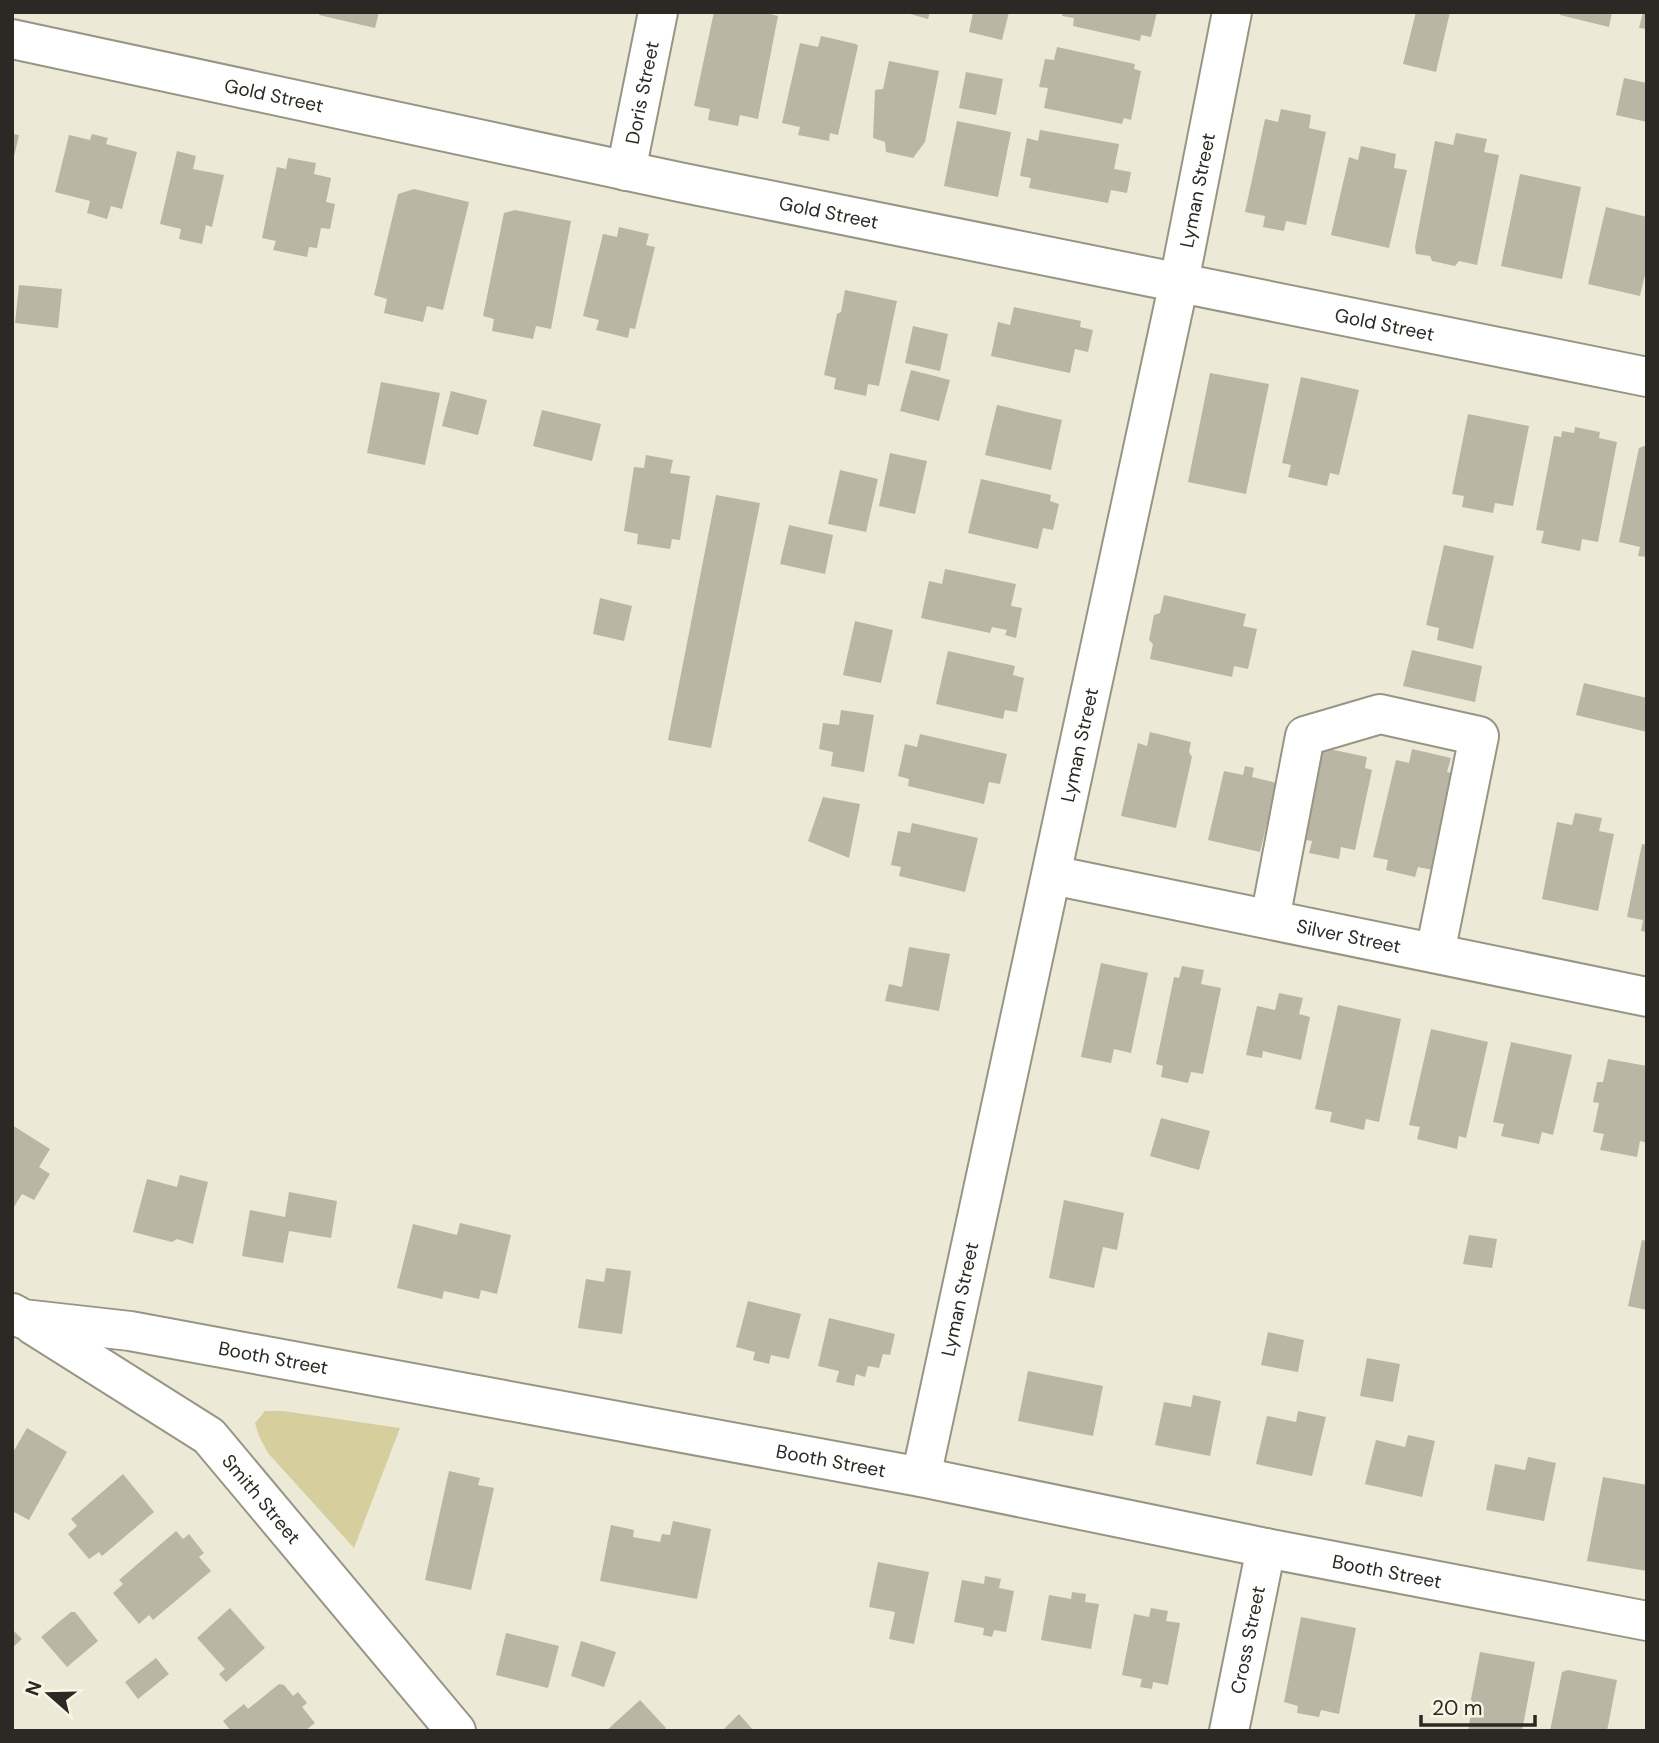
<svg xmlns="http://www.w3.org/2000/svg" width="1659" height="1743" viewBox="0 0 1659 1743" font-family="'DM Sans',sans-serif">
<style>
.green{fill:#d6ce9d}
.building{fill:#b9b6a5}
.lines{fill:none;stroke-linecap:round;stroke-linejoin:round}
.minor-casing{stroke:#989585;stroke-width:42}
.minor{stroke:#fff;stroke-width:38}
.labels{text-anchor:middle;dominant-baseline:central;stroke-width:7;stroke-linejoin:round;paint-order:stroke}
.street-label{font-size:19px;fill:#2a2923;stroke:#f9f6e5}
</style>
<rect width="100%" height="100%" fill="#ece9d7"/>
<!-- green -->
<path class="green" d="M265 1411H283L400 1428 354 1548 268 1453 259 1436 255 1423Z"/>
<!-- building -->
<path class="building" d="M320 12H379L375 28 319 15Z
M714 12H763L778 16 758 119 740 115 738 126 708 120 710 109 694 106Z
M903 12H930L928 19Z
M973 12H1009L1002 40 969 32Z
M1063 12H1157L1151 37 1141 35 1140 41 1073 26 1074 18 1062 16Z
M1416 12H1450L1436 72 1403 64Z
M1561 12H1612L1609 27 1560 15Z
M1643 12H1647V29L1639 28Z
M821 36 856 44 858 46 838 135 830 133 829 141 798 135 800 127 782 123 800 43 818 47Z
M1057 47 1135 64 1134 69 1141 71 1131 120 1124 118 1122 124 1044 108 1048 88 1039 87 1045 59 1054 60Z
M889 61 939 71 925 142 913 158 886 152 885 142 873 138 875 90 883 89Z
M966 72 1003 79 996 115 959 108Z
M1624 78 1647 83V122L1616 115Z
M1281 109 1311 115 1309 128 1326 132 1306 225 1286 221 1284 231 1263 227 1265 216 1245 212 1265 119 1278 122Z
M957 121 1011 132 998 197 944 186Z
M1040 130 1119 144 1114 169 1131 172 1127 193 1111 190 1108 203 1029 188 1031 178 1020 176 1027 138 1038 141Z
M1456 133 1487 139 1484 152 1499 155 1477 265 1459 261 1455 266 1432 261 1430 256 1416 254 1415 247 1435 141 1453 145Z
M12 134 19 135 13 161H12Z
M92 134 108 138 106 144 137 152 122 209 111 206 107 219 87 213 90 201 55 192 69 135 90 140Z
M1361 146 1396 154 1394 168 1407 170 1389 248 1331 235 1349 157 1358 160Z
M177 151 196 156 193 169 224 175 212 227 206 225 202 244 179 239 181 229 160 224Z
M288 158 316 163 314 174 331 178 326 202 335 204 330 229 321 228 317 248 309 247 307 257 273 250 276 241 262 238 277 167 286 169Z
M1520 174 1581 187 1562 279 1501 266Z
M414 189 469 202 443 310 427 306 423 322 384 313 387 299 374 295 398 194Z
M1606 207 1647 217V266L1640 296 1588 284Z
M515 210 571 221 551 329 536 326 533 339 492 331 494 319 483 316 504 213Z
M619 227 649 234 646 245 655 247 635 329 630 328 628 338 596 330 599 320 583 316 603 234 617 237Z
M19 285 62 289 58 328 15 323Z
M845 290 897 301 879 386 868 384 866 396 834 389 836 378 824 375 837 314 841 312Z
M1014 307 1081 321 1080 327 1093 330 1088 352 1075 349 1070 373 991 356 998 322 1010 325Z
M913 326 948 334 940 371 905 363Z
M911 370 950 380 939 421 900 411Z
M1210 373 1269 384 1246 494 1188 482Z
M1301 377 1359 390 1339 475 1330 473 1327 486 1288 477 1291 465 1282 463Z
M381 382 440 393 425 465 367 453Z
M451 391 487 400 478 435 442 426Z
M997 405 1062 420 1051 470 985 455Z
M542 410 601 424 592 461 533 446Z
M1468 414 1529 426 1513 506 1495 503 1493 513 1462 507 1464 496 1452 494Z
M1575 427 1600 432 1599 438 1617 442 1598 542 1582 539 1580 551 1541 543 1544 531 1536 530 1554 436 1561 437 1562 431 1574 433Z
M1644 446H1647V557L1638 556 1640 547 1619 542 1639 448Z
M890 453 927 461 915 514 879 506Z
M646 455 673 460 670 473 690 476 680 540 672 539 670 549 637 544 638 534 624 531 634 467 644 468Z
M840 470 878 479 866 532 828 524Z
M981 479 1051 495 1050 501 1059 504 1053 530 1043 528 1038 549 968 533Z
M716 495 760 503 711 748 668 740Z
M789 525 833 535 825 574 780 564Z
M1444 545 1494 556 1473 649 1437 640 1439 628 1426 625Z
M945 569 1016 584 1011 606 1022 608 1016 638 1005 635 1007 630 992 627 990 633 921 618 929 581 942 584Z
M1164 595 1246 614 1243 626 1257 629 1248 669 1234 666 1232 677 1150 659 1153 644 1149 640 1154 615 1160 613Z
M600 598 632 606 624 641 593 634Z
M855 621 893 630 881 683 843 675Z
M1412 650 1482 666 1475 702 1403 686Z
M948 651 1015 666 1013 675 1024 678 1017 712 1005 710 1003 719 936 704Z
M1584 683 1647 698V732L1576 715Z
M841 710 874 715 864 772 831 766 833 752 819 749 823 723 839 725Z
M1150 732 1191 742 1189 752 1192 757 1176 828 1121 816 1138 743 1147 746Z
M920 734 1007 754 1000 784 989 782 984 804 908 786 909 779 898 776 905 744 917 747Z
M1320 747 1367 757 1365 768 1372 770 1355 850 1341 847 1339 859 1309 853 1312 841 1295 838Z
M1412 749 1451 758 1447 772 1456 774 1433 870 1418 867 1415 877 1386 870 1388 860 1373 857 1396 760 1409 763Z
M1245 766 1254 768 1252 777 1277 783 1260 852 1208 840 1224 771 1243 775Z
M823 797 860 804 849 858 808 841Z
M1575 813 1602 818 1599 831 1614 834 1598 911 1542 899 1557 822 1572 825Z
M912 823 978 838 965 892 899 876 901 867 891 865 898 831 910 833Z
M1642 844 1647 845V932L1641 931 1643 920 1627 917Z
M909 947 950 954 939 1011 885 1001 889 984 902 987Z
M1101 963 1148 973 1131 1053 1114 1049 1111 1063 1081 1057Z
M1182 966 1204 970 1201 984 1221 988 1203 1074 1191 1072 1188 1083 1161 1077 1163 1066 1156 1064 1174 977 1179 978Z
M1279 993 1303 998 1299 1014 1310 1017 1301 1060 1263 1051 1262 1058 1246 1055 1257 1006 1275 1010Z
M1338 1005 1401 1019 1379 1122 1366 1119 1364 1130 1330 1122 1332 1112 1315 1109Z
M1431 1029 1488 1042 1466 1138 1459 1136 1457 1149 1417 1139 1420 1127 1409 1125Z
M1511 1042 1572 1055 1553 1135 1542 1132 1539 1144 1501 1136 1504 1124 1493 1122Z
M1608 1059 1647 1066V1143L1640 1141 1637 1157 1600 1150 1604 1134 1593 1132 1599 1103 1593 1102 1597 1082H1603Z
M1161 1118 1210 1131 1199 1170 1150 1156Z
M12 1125 50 1149 39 1167 50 1174 34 1200 22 1194 12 1210Z
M180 1175 208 1182 193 1244 177 1239 172 1242 133 1232 147 1179 177 1187Z
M289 1192 337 1201 331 1238 289 1231 283 1263 242 1256 250 1210 285 1217Z
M1064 1200 1124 1213 1117 1250 1103 1247 1094 1288 1049 1278Z
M460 1223 511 1235 497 1294 481 1290 479 1299 444 1291 442 1299 397 1288 413 1224 457 1235Z
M1469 1235 1497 1239 1492 1268 1463 1264Z
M1642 1240 1647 1241V1310L1628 1306Z
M606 1268 631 1271 622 1334 578 1328 586 1279 604 1282Z
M748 1301 801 1314 789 1359 771 1355 769 1364 753 1360 755 1352 736 1347Z
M829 1318 895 1334 890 1355 883 1354 879 1368 868 1366 865 1377 856 1374 854 1386 836 1382 839 1371 818 1366Z
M1268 1332 1304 1340 1298 1372 1261 1365Z
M1367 1358 1400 1364 1393 1402 1360 1396Z
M1028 1371 1103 1386 1093 1436 1018 1421Z
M1193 1395 1221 1401 1210 1456 1155 1445 1164 1402 1191 1407Z
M1298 1411 1326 1417 1312 1476 1256 1464 1267 1416 1296 1422Z
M27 1428 67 1452 29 1520 12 1511V1454Z
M1408 1435 1435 1441 1422 1497 1365 1484 1376 1440 1405 1447Z
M1528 1457 1556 1463 1544 1521 1486 1510 1495 1464 1525 1470Z
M449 1471 480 1478 478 1485 494 1488 471 1590 425 1580Z
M123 1474 154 1512 102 1556 99 1552 89 1559 68 1534 77 1526 71 1519Z
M1603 1477 1647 1485V1571L1587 1561Z
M673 1521 711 1529 697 1599 600 1581 611 1525 634 1530 633 1537 660 1542 662 1534 670 1535Z
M176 1531 183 1539 189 1534 204 1553 199 1557 211 1571 153 1620 149 1615 139 1624 113 1593 123 1584 119 1580Z
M878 1562 929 1572 914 1644 889 1639 895 1612 869 1607Z
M985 1576 1001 1579 999 1588 1014 1591 1006 1632 994 1630 992 1637 983 1635 984 1628 954 1622 962 1580 984 1584Z
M1072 1592 1086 1594 1085 1602 1099 1604 1091 1649 1041 1640 1049 1595 1071 1599Z
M230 1608 265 1648 226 1682 219 1674 225 1669 197 1638Z
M1151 1608 1168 1611 1166 1621 1180 1623 1168 1685 1153 1682 1152 1689 1140 1687 1142 1679 1122 1675 1134 1614 1149 1617Z
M71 1612H75L98 1641 67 1667 41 1637Z
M1301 1617 1356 1628 1339 1714 1321 1710 1319 1717 1297 1713 1298 1706 1284 1702Z
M12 1629 22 1639 12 1648Z
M506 1633 559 1646 548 1688 496 1675Z
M581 1641 616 1652 604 1687 571 1676Z
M1480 1652 1535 1662 1522 1731H1468L1473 1703 1471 1699Z
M156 1658 169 1674 138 1699 125 1682Z
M1568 1670 1617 1680 1607 1731H1550L1562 1672Z
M279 1684 284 1685 293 1696 298 1692 307 1703 302 1707 315 1723 305 1731H231L223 1721 244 1704 248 1709Z
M640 1700 666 1728 663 1731H606Z
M739 1714 754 1731H722Z"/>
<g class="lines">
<defs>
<g id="minor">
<path id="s1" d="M12 39 679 182 1647 377"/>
<path id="s2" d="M626 171 658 12"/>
<path id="s3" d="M1052 875 1647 997"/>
<path d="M1270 919 1305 736 1380 714 1479 736 1435 953"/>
<path id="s4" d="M12 1313 23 1319 130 1331 921 1477 1266 1548 1647 1621"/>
<path id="s5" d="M33 1325 209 1436 456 1731"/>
<path id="s6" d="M921 1477 1179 282 1232 12"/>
<path id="s7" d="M1229 1731 1266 1548"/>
</g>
</defs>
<!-- minor casing -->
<use href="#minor" class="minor-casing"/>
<!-- minor -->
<use href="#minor" class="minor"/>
</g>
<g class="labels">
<!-- street labels -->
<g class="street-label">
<text stroke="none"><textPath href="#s2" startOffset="80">Doris Street</textPath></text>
<text stroke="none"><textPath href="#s1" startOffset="268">Gold Street</textPath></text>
<text stroke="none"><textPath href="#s6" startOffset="1316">Lyman Street</textPath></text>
<text stroke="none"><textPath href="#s1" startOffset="835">Gold Street</textPath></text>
<text stroke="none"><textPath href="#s1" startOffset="1402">Gold Street</textPath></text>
<text stroke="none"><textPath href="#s6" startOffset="749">Lyman Street</textPath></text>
<text stroke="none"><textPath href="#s3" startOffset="303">Silver Street</textPath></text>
<text stroke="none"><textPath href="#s6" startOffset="182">Lyman Street</textPath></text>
<text stroke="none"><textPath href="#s4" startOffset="266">Booth Street</textPath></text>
<text stroke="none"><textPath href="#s4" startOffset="833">Booth Street</textPath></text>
<text stroke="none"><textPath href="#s5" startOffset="290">Smith Street</textPath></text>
<text stroke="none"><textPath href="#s4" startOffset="1400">Booth Street</textPath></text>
<text stroke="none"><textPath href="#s7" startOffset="93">Cross Street</textPath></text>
</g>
</g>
<!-- border -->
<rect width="1659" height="1743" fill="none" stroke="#2a2923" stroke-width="28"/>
<!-- north arrow -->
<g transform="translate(49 1694) rotate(290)" stroke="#f9f6e5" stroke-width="5" paint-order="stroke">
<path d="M0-5L12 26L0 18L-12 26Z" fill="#2a2923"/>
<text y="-10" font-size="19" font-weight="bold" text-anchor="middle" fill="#2a2923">N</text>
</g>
<!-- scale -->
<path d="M1421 1715v10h114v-10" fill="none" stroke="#2a2923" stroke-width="3.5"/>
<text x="1432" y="1715" font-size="21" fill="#2a2923" stroke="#f9f6e5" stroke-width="5" paint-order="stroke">20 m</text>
</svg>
